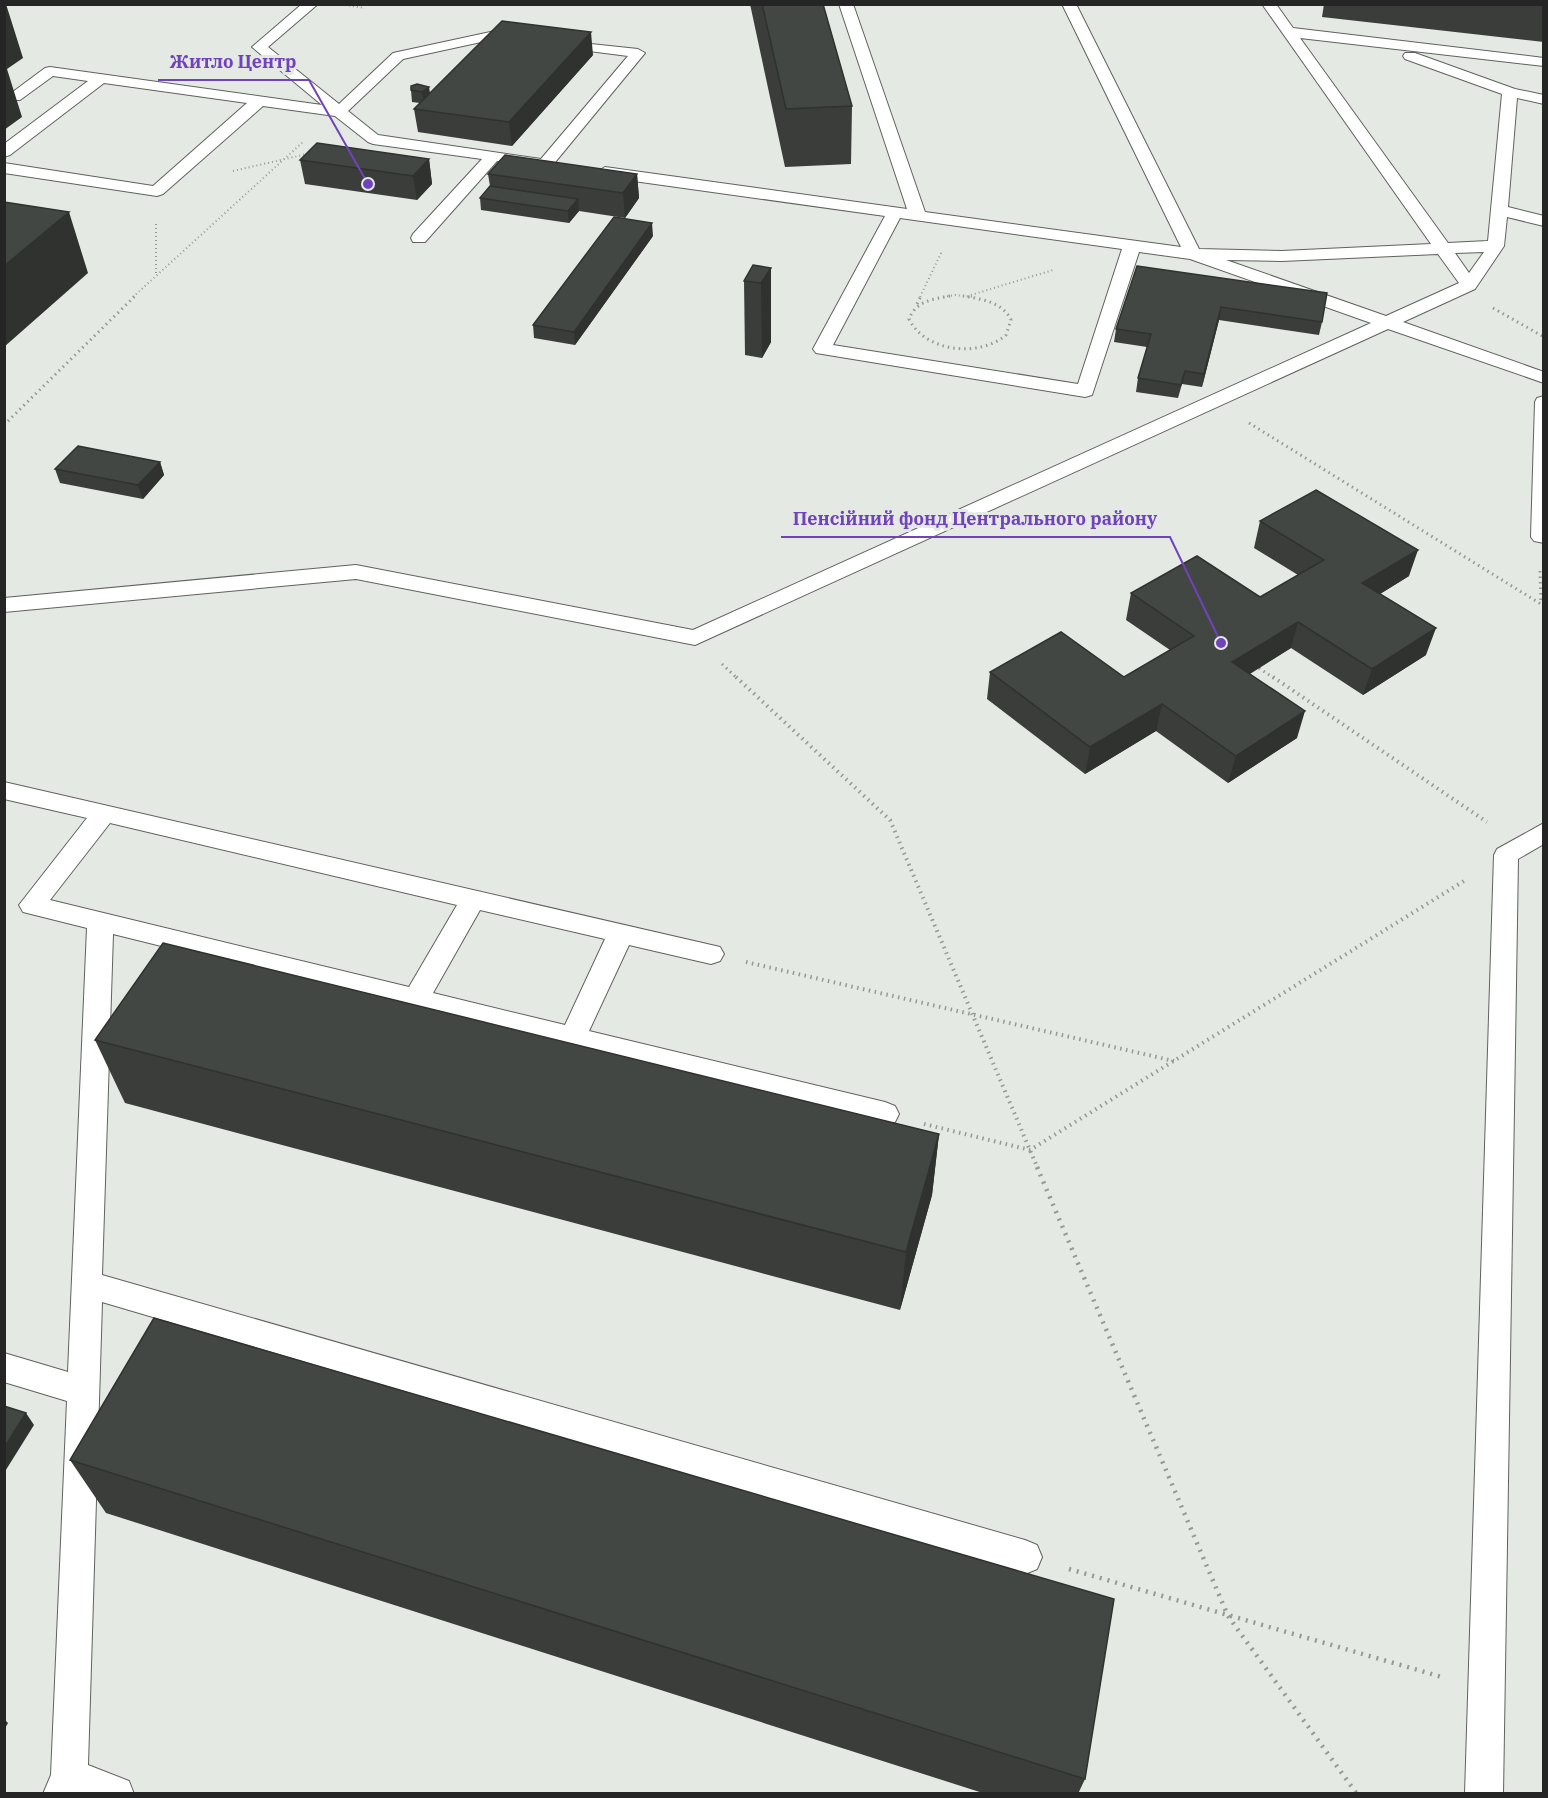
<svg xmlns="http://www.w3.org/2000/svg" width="1548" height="1798" viewBox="0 0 1548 1798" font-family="'IBM Plex Serif',serif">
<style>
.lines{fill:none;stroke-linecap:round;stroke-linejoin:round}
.lane-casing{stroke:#5f625f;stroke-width:2}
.path-far3{stroke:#969996;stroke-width:2;stroke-dasharray:1 3;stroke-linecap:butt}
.path-far2{stroke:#969996;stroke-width:3;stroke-dasharray:1.5 4;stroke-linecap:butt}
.path-far1{stroke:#969996;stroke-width:4;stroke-dasharray:1.5 4.5;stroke-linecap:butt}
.path{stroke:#969996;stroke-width:4.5;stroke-dasharray:2 6;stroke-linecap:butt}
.lane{fill:#fff;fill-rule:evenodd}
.wall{fill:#3a3d3a}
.shaded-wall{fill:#2f322f}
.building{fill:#434743;stroke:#2f322f;stroke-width:1.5}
.leader{fill:none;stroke:#7043bb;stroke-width:2}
.callout-dot{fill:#7043bb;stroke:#e4e9e4;stroke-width:2}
.callout-label{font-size:18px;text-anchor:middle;font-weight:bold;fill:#7043bb;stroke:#e4e9e4;stroke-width:6;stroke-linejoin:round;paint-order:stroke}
</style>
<rect width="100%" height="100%" fill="#e4e9e4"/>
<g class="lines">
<defs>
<path id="lane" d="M302 4H318L268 47 339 104 393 53 495 31 524 35 526 38 524 41 495 39 403 59 348 111 378 135 541 159 628 56 558 47 553 46 551 43 553 40 638 49 645 53 552 166 546 168 497 161 425 242H413L411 238 413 234 482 159 373 144 368 142 335 116 263 106 163 194 157 196 4 173V163L153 186 247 103 104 83 10 155 4 157V144L88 81 53 76 20 100H10L8 97 10 94 45 68 50 67 322 105 252 47Z
M839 4H853L925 212 1181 247 1062 4H1076L1199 249 1282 251 1431 244 1262 4H1276L1293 28 1544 58V66L1300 38 1448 243 1488 241 1502 94 1405 59 1403 56 1405 53H1415L1515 89 1544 95V104L1517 98 1508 207 1544 216V226L1507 217 1504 246 1475 289 1403 322 1544 372V383L1388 329 695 645 356 579 4 612V598L356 565 693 630 1371 323 1190 259 1139 252 1092 395 1085 397 816 353 813 349 885 216 605 177 597 172 605 167 907 209ZM900 218 1122 249 1078 384 833 345ZM1484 252 1469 273 1455 253ZM1438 254 1459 283 1386 316 1226 260 1282 261Z
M1544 396V543L1534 541 1531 537 1535 402 1537 398Z
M4 782 720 947 724 954 720 961 711 964 629 945 589 1031 885 1102 895 1106 899 1114 895 1122 885 1126 113 934 102 1275 1025 1540 1037 1545 1042 1557 1037 1569 1025 1574 102 1302 88 1765 129 1781 134 1794H43L51 1775 67 1401 4 1382V1353L68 1372 87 928 23 912 19 905 87 818 4 799ZM110 823 457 905 409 987 50 900ZM480 910 605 939 565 1025 433 993Z
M1544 823V844L1518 859 1503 1794H1465L1494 855 1497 849Z"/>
</defs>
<!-- lane casing -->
<use href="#lane" class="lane-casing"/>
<!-- path-far3 -->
<path class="path-far3" d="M345 5 365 8
M233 171 311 153
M156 224V274
M971 295 1053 270
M133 297 304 141
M920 297 942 251
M943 297 955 295 973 297"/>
<!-- path-far2 -->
<path class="path-far2" d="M950 296C933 299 916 301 909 319 925 352 979 358 1006 335L1011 320C1003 302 981 299 963 296
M917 304 921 296
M1493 308 1544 337
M1249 423 1544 606
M4 425 135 296
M1540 571 1541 604
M722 664 738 679
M1259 668 1275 679"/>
<!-- path-far1 -->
<path class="path-far1" d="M736 677 890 820 1038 1169
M1273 677 1487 822
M746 962 1174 1061
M924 1124 1030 1150 1464 881"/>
<!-- path -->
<path class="path" d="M1037 1167 1228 1616 1357 1794
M1069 1569 1442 1677"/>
<!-- lane -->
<use href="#lane" class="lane"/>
</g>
<!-- wall -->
<path class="wall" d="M750 4H823L852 106 851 164 785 167Z
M1324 4H1544V42L1322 17Z
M593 55 512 146 418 132 414 109 420 103 412 102 411 90 430 93Z
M429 159 432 184 417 200 305 184 300 160Z
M488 174H637L639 198 625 218 579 211 569 223 481 210 480 198 490 186Z
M653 236 575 345 534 338 533 325Z
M1137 266 1322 322 1319 335 1219 320 1202 387 1182 384 1178 398 1136 392 1138 378 1147 347 1114 342 1116 329Z
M771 268V342L762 358 745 355 744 281Z
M160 462 164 475 143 499 60 483 55 469Z
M1260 521 1409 576 1380 594 1426 655 1363 695 1291 648 1250 674 1297 738 1228 783 1156 731 1085 774 987 699 990 672 1124 677 1170 650 1126 620 1131 593 1260 597 1298 575 1254 548Z
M95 1040 939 1134 932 1195 900 1310 125 1103Z
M70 1460 1085 1779 1078 1794H986L106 1513Z"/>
<!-- shaded-wall -->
<path class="shaded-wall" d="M4 4H6L23 58 7 69 22 117 4 130Z
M591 32 593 55 512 146 509 122Z
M429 87 431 99 424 103 422 92Z
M429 159 432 184 417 200 413 176Z
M637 174 639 198 625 218 623 193Z
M578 199 579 211 569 223 568 211Z
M69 212 88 273 4 347V266Z
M652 223 653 236 575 345 574 332Z
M771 268V342L762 358 761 283Z
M1221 307 1219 320 1202 387 1204 374Z
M160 462 164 475 143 499 138 485Z
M1418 550 1409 576 1354 610 1362 583Z
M1298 622 1291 648 1226 688 1232 662Z
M1436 628 1426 655 1363 695 1372 669Z
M1162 704 1156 731 1085 774 1090 747Z
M1305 711 1297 738 1228 783 1236 756Z
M939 1134 932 1195 900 1310 906 1252Z
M26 1413 34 1425 4 1473V1448Z
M4 1719 8 1723 4 1730Z"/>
<!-- building -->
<path class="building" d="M762 4H823L852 106 786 109Z
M502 21 591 32 509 122 414 109Z
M417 84 429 87 422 92 411 90V86Z
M317 143 429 159 413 176 300 160Z
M505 155 637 174 623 193 488 174Z
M490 186 578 199 568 211 480 198Z
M4 202 69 212 4 266Z
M614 217 652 223 574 332 533 325Z
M753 265 771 268 761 283 744 281Z
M1137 266 1327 293 1322 322 1221 307 1204 374 1185 371 1181 385 1138 378 1151 334 1116 329Z
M78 446 160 462 138 485 55 469Z
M1316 490 1418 550 1362 583 1436 628 1372 669 1298 622 1232 662 1305 711 1236 756 1162 704 1090 747 990 672 1061 632 1124 677 1194 636 1131 593 1197 556 1260 597 1324 560 1260 521Z
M163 943 939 1134 906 1252 95 1040Z
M154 1318 1114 1599 1085 1779 70 1460Z
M4 1406 26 1413 4 1448Z"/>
<!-- callouts -->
<path class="leader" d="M368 184L309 80H158M1221 643L1170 537H781"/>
<g class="callout-dot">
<circle cx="368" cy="184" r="6"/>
<circle cx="1221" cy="643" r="6"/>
</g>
<g class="callout-label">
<text x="233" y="68">Житло Центр</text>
<text x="975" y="525">Пенсійний фонд Центрального району</text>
</g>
<!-- border -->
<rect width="1548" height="1798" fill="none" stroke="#242524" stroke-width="12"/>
</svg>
